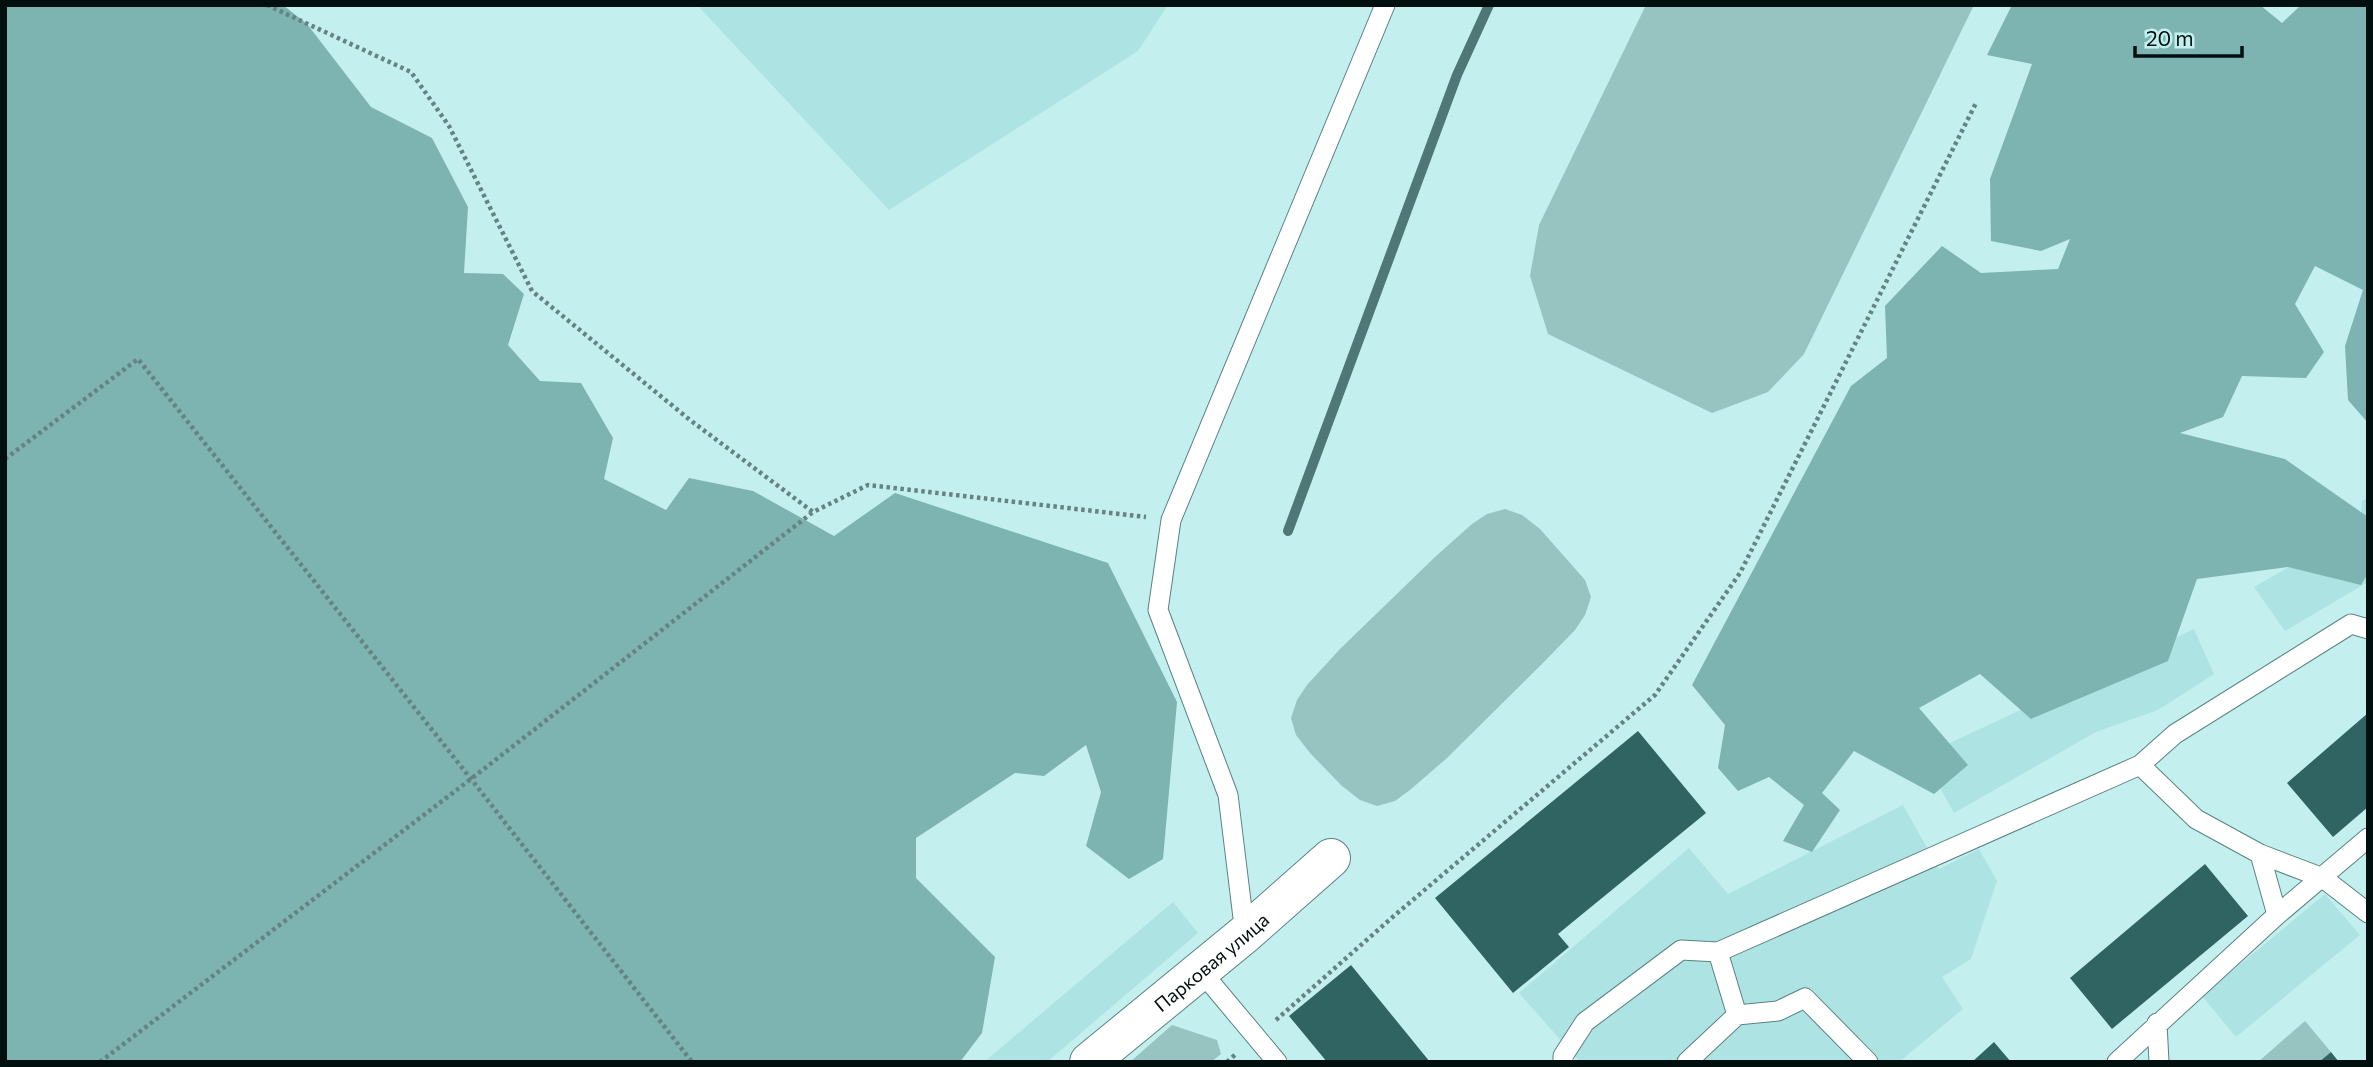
<svg xmlns="http://www.w3.org/2000/svg" width="2373" height="1067" viewBox="0 0 2373 1067" font-family="Commissioner,sans-serif">
<style>
.built{fill:#ade4e3}
.green{fill:#97c3c1}
.forest{fill:#7db3b1}
.lines{fill:none;stroke-linecap:round;stroke-linejoin:round}
.stream{stroke:#4e7776;stroke-width:10}
.building{fill:#306463}
.service-casing{stroke:#598382;stroke-width:21}
.minor-casing{stroke:#598382;stroke-width:40}
.path{stroke:#658381;stroke-width:4.5;stroke-dasharray:3.5 3.5;stroke-linecap:butt}
.service{stroke:#fff;stroke-width:19}
.minor{stroke:#fff;stroke-width:38}
.labels{text-anchor:middle;dominant-baseline:central;stroke-width:7;stroke-linejoin:round;paint-order:stroke}
.street-label{font-size:19px;fill:#010f0e;stroke:#c3f0ee}
</style>
<rect width="100%" height="100%" fill="#c3f0ee"/>
<!-- built -->
<path class="built" d="M697 5H1168L1138 51 889 210Z
M2368 497V582L2285 631 2254 587 2360 526 2362 501Z
M2194 629 2214 674 2158 710 2096 732 1954 813 1922 756Z
M1903 805 1939 869 1979 849 1997 881 1971 959 1942 977 1963 1009 1899 1062H1580L1519 993 1689 848 1728 894Z
M2325 894 2360 935 2236 1037 2202 996Z
M1173 902 1198 933 1047 1062H984Z"/>
<!-- green -->
<path class="green" d="M1646 5H1974L1804 354 1768 392 1712 413 1548 334 1530 276 1539 225Z
M1505 509 1522 515 1540 529 1585 580 1591 597 1585 615 1575 630 1541 665 1447 758 1410 790 1395 801 1377 806 1360 800 1342 786 1310 753 1296 735 1291 718 1297 700 1307 685 1340 649 1435 557 1472 524 1487 514Z
M2305 1021 2331 1052 2319 1062H2258Z
M1172 1025 1217 1040 1221 1054 1211 1062H1130Z"/>
<!-- forest -->
<path class="forest" d="M5 5H283L307 24 371 107 432 138 468 207 464 273 503 274 524 294 508 345 540 381 581 383 613 438 604 479 666 510 689 478 753 491 834 536 895 493 1108 563 1177 702 1163 859 1129 879 1086 846 1101 792 1086 745 1044 776 1015 773 916 838V878L995 957 982 1033 960 1062H5Z
M2012 5H2260L2282 23 2301 5H2368V423L2348 400 2345 346 2363 290 2315 266 2295 304 2324 352 2306 378 2242 376 2223 417 2180 433 2285 459 2368 517V573L2361 585 2288 567 2197 579 2168 661 2031 719 1980 674 1919 708 1968 765 1934 794 1854 751 1822 793 1840 810 1812 852 1783 841 1804 805 1769 777 1738 791 1718 768 1725 725 1692 685 1851 386 1887 358 1885 306 1942 246 1981 273 2058 269 2070 239 2041 251 1991 241 1990 179 2032 64 1987 55Z"/>
<g class="lines">
<!-- stream -->
<path class="stream" d="M1288 531 1457 75 1489 5"/>
</g>
<!-- building -->
<path class="building" d="M2368 713V807L2333 837 2287 783Z
M1638 731 1706 813 1558 934 1569 947 1513 993 1435 898Z
M2205 864 2248 916 2112 1029 2070 978Z
M1351 965 1430 1062H1327L1289 1016Z
M1994 1042 2011 1062H1972Z
M2331 1052 2339 1062H2319Z"/>
<g class="lines">
<defs>
<path id="service" d="M2140 765 2175 734 2351 624 2368 629
M2260 854 2323 878 2368 913
M1245 934 1228 795 1158 610 1171 520 1385 5
M1200 970 1277 1062
M1737 1015 1778 1011 1805 998 1868 1062
M2157 1023 2159 1062
M1563 1062V1056L1585 1022 1681 950 1718 952 2140 765 2196 819 2260 854 2277 915
M1687 1062 1737 1015 1718 952
M2117 1062 2277 915 2368 838"/>
<g id="minor">
<path id="s1" d="M1089 1062 1245 934 1331 858"/>
</g>
</defs>
<!-- service casing -->
<use href="#service" class="service-casing"/>
<!-- minor casing -->
<use href="#minor" class="minor-casing"/>
<!-- path -->
<path class="path" d="M267 5 411 72 449 126 532 291 690 420 813 512 868 485 1146 517
M5 459 138 359 471 779 692 1062
M1276 1020 1395 915 1655 695 1740 573 1976 103
M100 1062 471 779 813 512
M1227 1062 1237 1053"/>
<!-- service -->
<use href="#service" class="service"/>
<!-- minor -->
<use href="#minor" class="minor"/>
</g>
<g class="labels">
<!-- street labels -->
<g class="street-label">
<text stroke="none"><textPath href="#s1" startOffset="158">Парковая улица</textPath></text>
</g>
</g>
<!-- border -->
<rect width="2373" height="1067" fill="none" stroke="#010f0e" stroke-width="14"/>
<!-- scale -->
<path d="M2135 46v10h107v-10" fill="none" stroke="#010f0e" stroke-width="3.5"/>
<text x="2146" y="46" font-size="21" fill="#010f0e" stroke="#c3f0ee" stroke-width="5" paint-order="stroke">20 m</text>
</svg>
